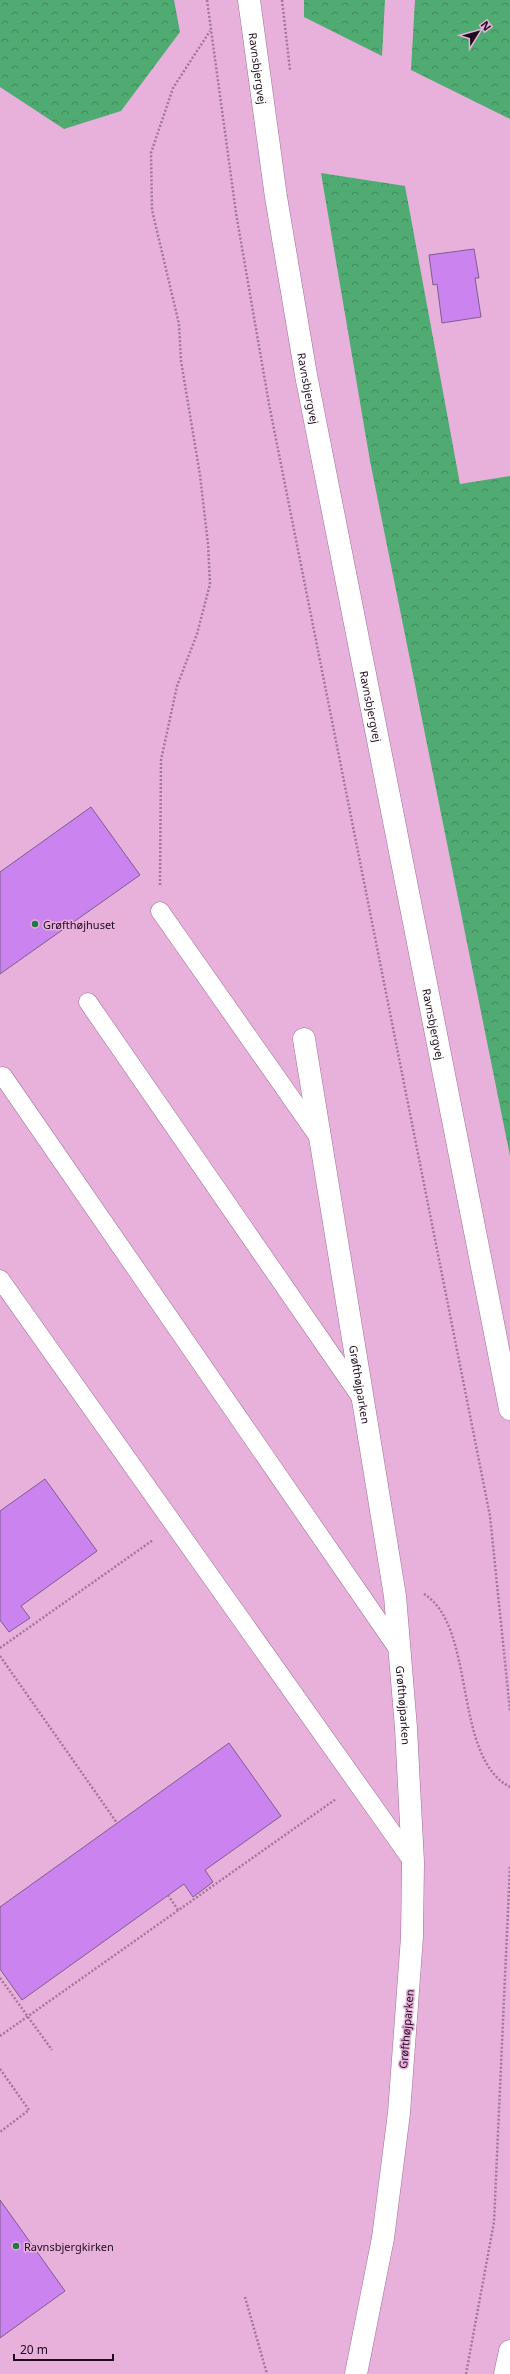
<svg xmlns="http://www.w3.org/2000/svg" width="510" height="2374" viewBox="0 0 510 2374" font-family="'Noto Sans',sans-serif">
<style>
.forest{fill:url(#forest-crowns)}
.building{fill:#cb84ef;stroke:#7d5d8e}
.lines{fill:none;stroke-linecap:round;stroke-linejoin:round}
.service-casing{stroke:#a06e97;stroke-width:19}
.minor-casing{stroke:#a06e97;stroke-width:23}
.tertiary-casing{stroke:#a06e97;stroke-width:23}
.path{stroke:#a17799;stroke-width:2.5;stroke-dasharray:2 2;stroke-linecap:butt}
.service{stroke:#fff;stroke-width:18}
.minor{stroke:#fff;stroke-width:22}
.tertiary{stroke:#fff;stroke-width:22}
.poi-dot{fill:#257546;stroke:#e7b1dc;stroke-width:1.5}
.labels{text-anchor:middle;dominant-baseline:central;stroke-width:3;stroke-linejoin:round;paint-order:stroke}
.street-label{font-size:11px;fill:#1e0b1b;stroke:#e7b1dc}
.poi-label{font-size:11px;fill:#1e0b1b;stroke:#e7b1dc;text-anchor:start}
</style>
<defs>
<pattern id="forest-crowns" width="20" height="18" patternUnits="userSpaceOnUse"><rect width="20" height="18" fill="#4fab71"/><path d="M2 6a3 3 0 1 1 6 0M12 15a3 3 0 1 1 6 0" fill="none" stroke="#41895c"/></pattern>
</defs>
<rect width="100%" height="100%" fill="#e7b1dc"/>
<!-- forest -->
<path class="forest" d="M0 0H174L180 32 121 111 64 129 0 87Z
M304 0H385L382 56 304 17Z
M415 0H510V119L411 70Z
M321 173 405 186 460 484 510 476V1156L370 461Z"/>
<!-- building -->
<path class="building" d="M474 249 479 278H475L481 317 442 323 437 284 433 285 429 255Z
M91 807 140 875 0 974V872Z
M45 1479 97 1551 21 1606 30 1618 9 1632 0 1620V1511Z
M229 1743 281 1816 205 1870 213 1882 193 1897 184 1884 22 2000 0 1969V1907Z
M0 2200 65 2291 0 2338Z"/>
<g class="lines">
<defs>
<path id="service" d="M160 911 320 1139
M88 1002 362 1399
M3 1076 400 1652
M0 1279 413 1862"/>
<g id="minor">
<path id="s1" d="M304 1039 395 1596 406 1728 413 1862 412 1937 399 2113 383 2238 356 2374"/>
</g>
<g id="tertiary">
<path id="s2" d="M249 0 276 197 306 375 510 1409"/>
<path d="M505 2374 510 2351"/>
</g>
</defs>
<!-- service casing -->
<use href="#service" class="service-casing"/>
<!-- minor casing -->
<use href="#minor" class="minor-casing"/>
<!-- tertiary casing -->
<use href="#tertiary" class="tertiary-casing"/>
<!-- path -->
<path class="path" d="M207 0 236 213 269 404 490 1516 510 1711
M282 0 290 70
M160 885 161 760 177 686 197 634 210 584 208 544 200 475 181 361 179 324 152 210 151 153 173 88 210 31
M424 1594C477 1627 452 1757 510 1787
M0 1648 153 1540
M0 1656 117 1823
M168 1895 178 1910
M0 1978 52 2050
M0 2036 336 1799
M0 2069 29 2110 0 2132
M245 2297 267 2374
M466 2374 494 2222 510 1865"/>
<!-- service -->
<use href="#service" class="service"/>
<!-- minor -->
<use href="#minor" class="minor"/>
<!-- tertiary -->
<use href="#tertiary" class="tertiary"/>
</g>
<!-- markers -->
<g class="poi-dot">
<circle cx="35" cy="924" r="4"/>
<circle cx="16" cy="2246" r="4"/>
</g>
<g class="labels">
<!-- street labels -->
<g class="street-label">
<text stroke="none"><textPath href="#s2" startOffset="69">Ravnsbjergvej</textPath></text>
<text stroke="none"><textPath href="#s2" startOffset="393">Ravnsbjergvej</textPath></text>
<text stroke="none"><textPath href="#s2" startOffset="717">Ravnsbjergvej</textPath></text>
<text stroke="none"><textPath href="#s2" startOffset="1041">Ravnsbjergvej</textPath></text>
<text stroke="none"><textPath href="#s1" startOffset="350">Grøfthøjparken</textPath></text>
<text stroke="none"><textPath href="#s1" startOffset="674">Grøfthøjparken</textPath></text>
<text transform="translate(406 2029) rotate(-85)">Grøfthøjparken</text>
</g>
<!-- poi labels -->
<g class="poi-label">
<text x="43" y="924">Grøfthøjhuset</text>
<text x="24" y="2246">Ravnsbjergkirken</text>
</g>
</g>
<!-- north arrow -->
<g transform="translate(478 32) rotate(53)" stroke="#e7b1dc" stroke-width="3" paint-order="stroke">
<path d="M0-3L7 15L0 10L-7 15Z" fill="#1e0b1b"/>
<text y="-6" font-size="11" font-weight="bold" text-anchor="middle" fill="#1e0b1b">N</text>
</g>
<!-- scale -->
<path d="M14 2354v6h99v-6" fill="none" stroke="#1e0b1b" stroke-width="2"/>
<text x="20" y="2354" font-size="12" fill="#1e0b1b" stroke="#e7b1dc" stroke-width="3" paint-order="stroke">20 m</text>
</svg>
